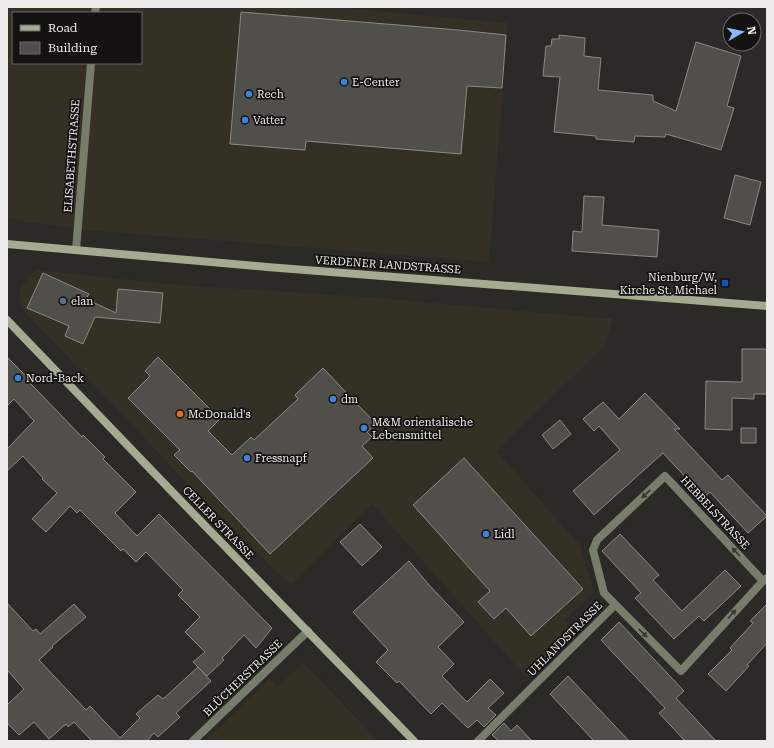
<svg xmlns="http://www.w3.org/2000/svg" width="774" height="748" viewBox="0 0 774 748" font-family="'Roboto Serif',serif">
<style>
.built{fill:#343026;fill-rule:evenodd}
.building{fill:#514f4a;stroke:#8b8984}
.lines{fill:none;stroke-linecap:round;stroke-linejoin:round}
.minor{stroke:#787c6b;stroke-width:8}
.secondary{stroke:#a4ab90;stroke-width:8}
.oneway{fill:#373830}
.shop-dot{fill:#3f7fe0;stroke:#141311;stroke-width:1.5}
.transit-dot{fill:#1a4fb4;stroke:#141311;stroke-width:1.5}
.service-dot{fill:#5c6f8a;stroke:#141311;stroke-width:1.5}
.food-dot{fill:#e8710a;stroke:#141311;stroke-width:1.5}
.labels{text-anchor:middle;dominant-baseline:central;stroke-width:3.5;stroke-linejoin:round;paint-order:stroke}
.poi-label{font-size:11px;fill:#edebe9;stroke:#141311;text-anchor:start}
.street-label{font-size:11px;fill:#edebe9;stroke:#141311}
</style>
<rect width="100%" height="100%" fill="#2c2a26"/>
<!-- built -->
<path class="built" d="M7 7H334L508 23 489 262 98 231 26 222 7 218ZM13 13H141V63H13Z
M39 270 167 284 380 298 598 318H613L604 346 497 452 580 545 594 592 565 620 575 631 527 678 372 504 291 584 277 572 187 483 24 311 19 299 21 288 31 273Z
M304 663 378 741H205L269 679 277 687Z"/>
<!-- building -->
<path class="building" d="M241 12 458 30 506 35 502 88 467 86 461 154 306 141 305 150 230 144Z
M559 35 585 38 584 56 601 58 598 90 653 95V101L676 111 696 42 741 56 727 106 734 108 721 150 666 134 665 137 635 136 634 142 596 139V136L554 132 560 77 543 76 546 46H551L552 39H559Z
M735 175 761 182 750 225 724 218Z
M584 196 604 197 602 225 659 230 657 257 572 251 573 231 582 232Z
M43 273 89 294 86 299 116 313 118 289 163 293 160 323 95 317 83 344 65 336 69 326 27 308Z
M742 349H767V394H754V399L732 398V430L705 429 706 381 742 382Z
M7 357 31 381 30 383 82 437 83 435 105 457 103 459 136 492 115 513 137 536 159 514 272 628 256 648 244 635 222 658 224 660 207 676 193 662 205 652 185 632 200 617 178 595 183 590 146 552 136 562 123 549 121 551 80 510 77 513 70 506 46 532 32 519 57 493 42 479 43 478 23 456 7 471V449L34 421 14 399 7 406Z
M158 357 220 419 208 431 232 455 251 437 254 440 298 399 295 395 323 368 376 424 367 432 372 437 362 446 373 458 270 554 192 471 191 472 174 455 180 450 128 398 150 376 145 371Z
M645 393 680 429H674L722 480 728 475 767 516 748 533 710 492 704 497 663 453 594 515 573 491 620 450 599 426 594 431 583 419 603 402 619 419Z
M560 420 571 434 553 449 542 435Z
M741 428H756V443H741Z
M464 458 583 589 531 636 506 608 494 619 478 602 490 591 413 505Z
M360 524 382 547 362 566 340 542Z
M620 534 659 575 653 580 682 611 725 570 741 586 704 621 699 616 674 639 635 598 641 593 602 551Z
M409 561 429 585 464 622 438 647 454 664 442 676 467 702 490 679 504 693 488 708 496 715 484 727 477 720 468 728 442 703 431 714 399 681 397 683 376 662 388 650 353 612Z
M7 603 33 631 36 629 40 634 74 604 86 617 52 646 53 647 39 660 86 710 90 706 120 738 140 718 136 714 158 695 163 699 198 667 211 681 176 713 180 717 158 737 154 733 147 741H92L74 722 68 727 66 724 49 739 34 722 19 735 7 723V705L24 689 7 670Z
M767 604V643L747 665 749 666 726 691 708 674 732 650 730 648 753 623 750 621Z
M619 622 684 691 676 698 716 741H685L659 713 665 708 601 640Z
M568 676 629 741H594L550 694Z
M504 723 511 731 517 725 532 741H499L492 735Z"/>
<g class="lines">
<!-- minor -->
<path class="minor" d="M95 13 96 7
M76 250 91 63
M763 581 665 476 597 540 593 550 604 593 681 671 763 581 767 578
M193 741 308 631
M478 741 615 605"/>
<!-- secondary -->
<path class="secondary" d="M7 244 267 267 767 306
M7 320 182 502 414 741"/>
</g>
<!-- one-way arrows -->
<defs><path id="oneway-solid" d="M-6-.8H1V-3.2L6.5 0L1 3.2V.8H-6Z"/></defs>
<g class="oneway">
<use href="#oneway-solid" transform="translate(646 494) rotate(137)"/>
<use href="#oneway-solid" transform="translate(736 552) rotate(-133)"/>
<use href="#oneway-solid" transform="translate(732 614) rotate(-48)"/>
<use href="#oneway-solid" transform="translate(643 633) rotate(45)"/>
</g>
<!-- markers -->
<g class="shop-dot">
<circle cx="344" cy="82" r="4"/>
<circle cx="249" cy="94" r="4"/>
<circle cx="245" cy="120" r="4"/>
<circle cx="18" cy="378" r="4"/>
<circle cx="333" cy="399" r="4"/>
<circle cx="364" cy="428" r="4"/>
<circle cx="247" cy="458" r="4"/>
<circle cx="486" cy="534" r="4"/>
</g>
<rect class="transit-dot" x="721" y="279" width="8" height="8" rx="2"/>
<circle class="service-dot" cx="63" cy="301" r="4"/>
<circle class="food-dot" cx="180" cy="414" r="4"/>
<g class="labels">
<!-- poi labels -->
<g class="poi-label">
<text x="352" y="82">E-Center</text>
<text x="257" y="94">Rech</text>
<text x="253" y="120">Vatter</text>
<text x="717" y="277" text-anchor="end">Nienburg/W,<tspan x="717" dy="13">Kirche St. Michael</tspan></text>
<text x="71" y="301">elan</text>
<text x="26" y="378">Nord-Back</text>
<text x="341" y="399">dm</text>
<text x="188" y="414">McDonald's</text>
<text x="372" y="422">M&amp;M orientalische<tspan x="372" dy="13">Lebensmittel</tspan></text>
<text x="255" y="458">Fressnapf</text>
<text x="494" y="534">Lidl</text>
</g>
<!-- street labels -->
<g class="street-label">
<text transform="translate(72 156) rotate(-86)">ELISABETHSTRASSE</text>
<text transform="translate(388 265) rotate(4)">VERDENER LANDSTRASSE</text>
<text transform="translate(715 513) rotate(47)">HEBBELSTRASSE</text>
<text transform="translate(218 523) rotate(46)">CELLER STRASSE</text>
<text transform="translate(565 639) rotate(-45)">UHLANDSTRASSE</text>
<text transform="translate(243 678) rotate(-44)">BLÜCHERSTRASSE</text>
</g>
</g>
<!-- border -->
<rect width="774" height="748" fill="none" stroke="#edebe9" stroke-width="16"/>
<!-- legend -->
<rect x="12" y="12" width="130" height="52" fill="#141311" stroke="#6b6967"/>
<rect x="20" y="25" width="20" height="6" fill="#a4ab90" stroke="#6b6967"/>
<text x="48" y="32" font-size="12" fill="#edebe9">Road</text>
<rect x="20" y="42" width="20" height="12" fill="#514f4a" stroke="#6b6967"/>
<text x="48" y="52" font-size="12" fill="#edebe9">Building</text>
<!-- north arrow -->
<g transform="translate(742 32) rotate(81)"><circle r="19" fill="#141311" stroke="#6b6967"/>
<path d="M0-3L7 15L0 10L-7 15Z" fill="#87bbfb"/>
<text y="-6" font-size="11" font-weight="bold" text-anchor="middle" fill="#edebe9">N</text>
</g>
</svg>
